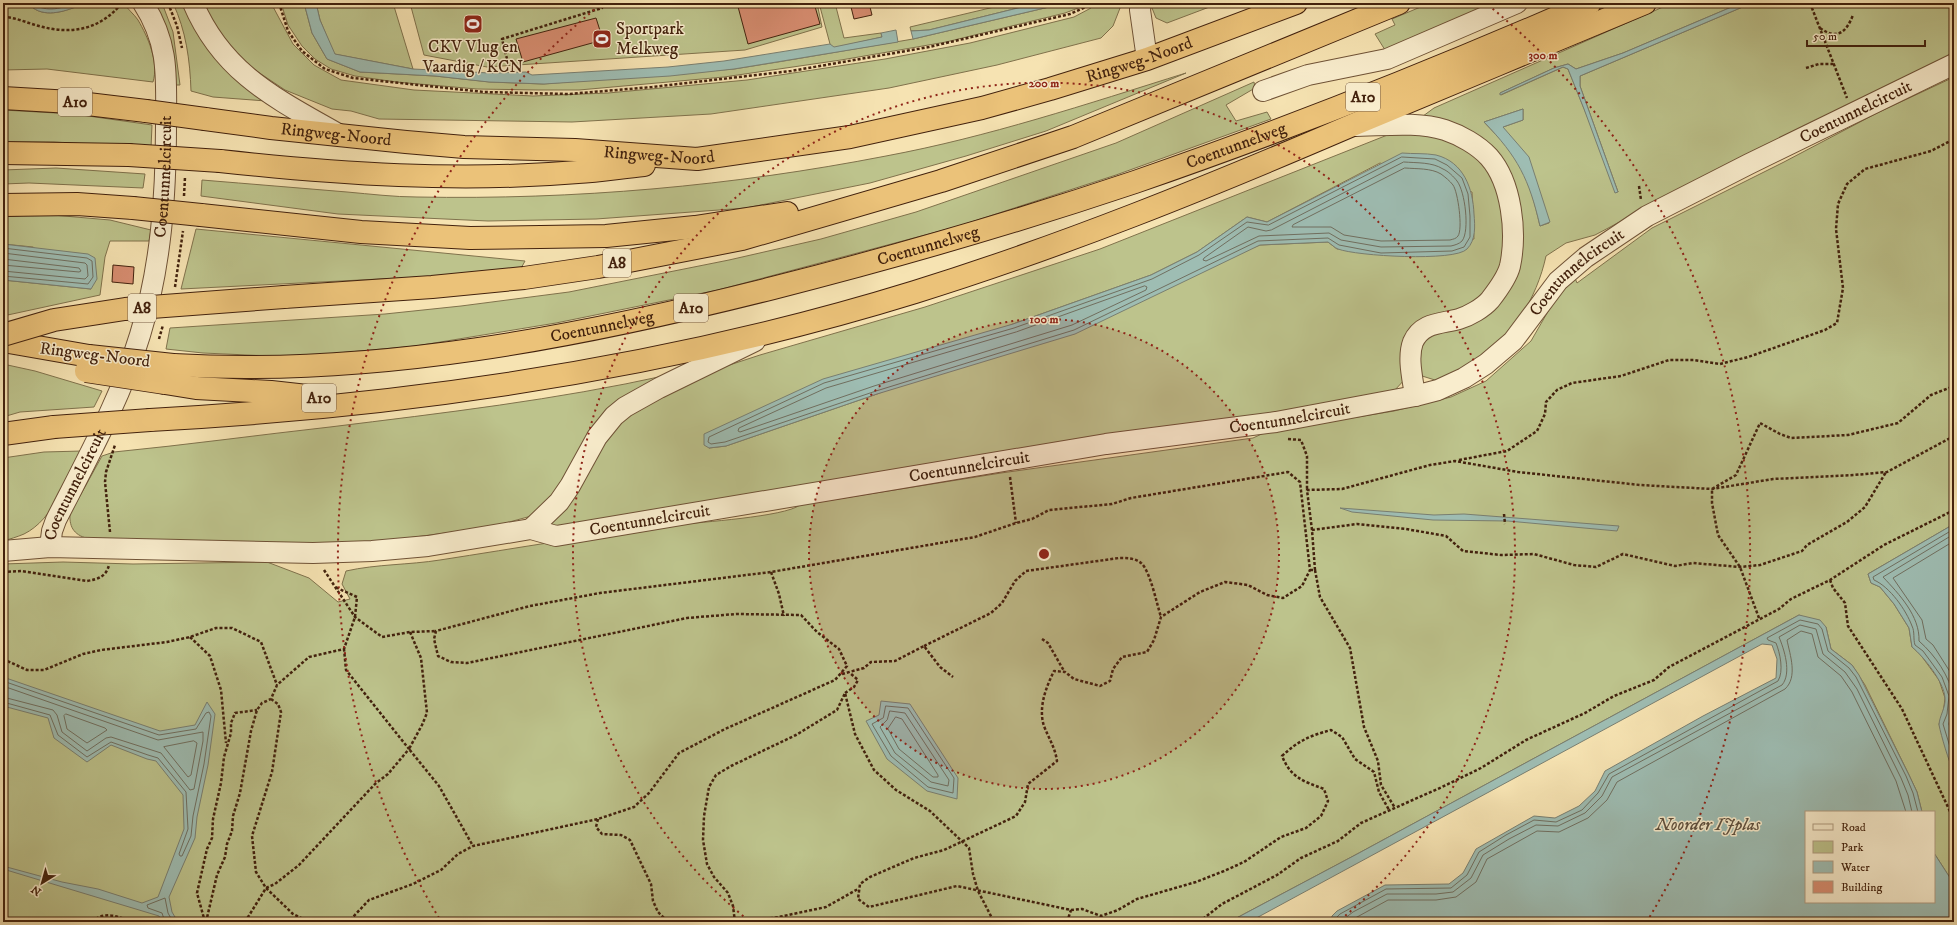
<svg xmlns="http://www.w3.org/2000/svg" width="1957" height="925" viewBox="0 0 1957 925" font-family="'IM FELL DW Pica',serif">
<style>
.green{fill:#bdc38c;stroke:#80724c;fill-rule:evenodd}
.water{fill:#9ebdb3;stroke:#797f71}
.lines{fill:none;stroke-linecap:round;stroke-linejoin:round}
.shore{stroke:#706f60;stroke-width:1}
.building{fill:#d98e72;stroke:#42210d}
.minor-casing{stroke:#6f5236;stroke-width:22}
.highway-casing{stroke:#42210d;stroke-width:24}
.path{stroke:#42210d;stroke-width:2.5;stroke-dasharray:3 2;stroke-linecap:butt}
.minor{stroke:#f9edcd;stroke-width:20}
.highway{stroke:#ebc279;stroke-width:22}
.highway-bridge-casing{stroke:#42210d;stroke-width:24;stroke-linecap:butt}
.highway-bridge{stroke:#ebc279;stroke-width:22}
.ring{fill:none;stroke:#8f2418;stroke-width:2;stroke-dasharray:2 4}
.labels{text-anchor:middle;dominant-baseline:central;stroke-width:3;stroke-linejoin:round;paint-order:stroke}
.shield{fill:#f9edcd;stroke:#795e47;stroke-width:1}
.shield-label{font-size:16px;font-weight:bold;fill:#42210d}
.poi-label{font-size:17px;fill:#42210d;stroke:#f9edcd;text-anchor:start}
.street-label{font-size:17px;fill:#42210d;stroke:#f9edcd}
.water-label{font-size:18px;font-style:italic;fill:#5e503f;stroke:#f9edcd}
.centre{fill:#8f2418;stroke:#f9edcd;stroke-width:2}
.ring-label{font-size:12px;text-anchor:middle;font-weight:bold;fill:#8f2418;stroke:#f9edcd;stroke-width:3;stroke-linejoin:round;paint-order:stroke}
</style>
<rect width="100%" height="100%" fill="#f6e3b2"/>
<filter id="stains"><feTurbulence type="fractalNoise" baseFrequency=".005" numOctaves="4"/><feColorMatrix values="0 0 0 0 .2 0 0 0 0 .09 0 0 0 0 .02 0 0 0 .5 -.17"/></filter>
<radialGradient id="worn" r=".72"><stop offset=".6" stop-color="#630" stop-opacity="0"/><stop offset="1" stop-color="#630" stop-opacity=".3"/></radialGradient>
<!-- green -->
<path class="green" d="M3 3H28C40 18 60 13 75 7V3H124C128 10 134 14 138 20 148 37 159 62 153 82L47 69 3 70Z
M152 3H162L173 32 180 85H174Z
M173 3H187L266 101 213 97 191 91C190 60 186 31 173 3Z
M203 3H271L293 44 314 65 341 80 414 90 533 96 608 93 747 80 885 59 970 43 1074 17 1091 8 1094 3H1122L1113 26 1101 38 997 65 889 88 711 114 572 122 379 119 351 111 332 109 285 90 258 72 232 51 212 25Z
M281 3H304L312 33 327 59 360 72 435 76 490 82 543 84 734 69 778 62 913 39 1066 3H1085L1081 7 1065 13 946 42 841 60 724 77 579 90H538L477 89 396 82 355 76 331 69 315 59 302 46 288 25Z
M316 3H393L413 69 334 54 320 20Z
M410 3H817L822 27 745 50 487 67 424 55Z
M819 3H835L844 38 881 33 882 37 834 48 830 44Z
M1011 3H1038L929 30 911 31 910 27Z
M1153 3H1220L1167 23 1156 18 1152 8Z
M1430 3H1495L1385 50 1375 34 1395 25 1392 19Z
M1672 3H1741L1623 53 1576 69 1568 64 1554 68 1500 93 1501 95 1563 67 1568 69 1618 192 1580 86V76L1752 3H1954V60L1648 207 1595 235 1566 243 1546 256C1537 298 1511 341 1473 363 1462 369 1449 375 1438 381L1419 375 1420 349 1424 339 1509 282 1504 172 1419 119 1434 108ZM1523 109V120L1503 127 1549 223 1540 226C1535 205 1530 182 1519 163 1510 148 1496 135 1484 122Z
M1186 73 1046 131 966 156 870 183 746 208 596 219 488 221 338 214 201 196 202 180C251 184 299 188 347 192 370 194 394 197 417 197 575 200 732 186 886 156 988 137 1087 104 1186 73Z
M1954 77V524L1868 574 1871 583 1880 587 1894 604 1909 628 1912 647 1920 654 1939 680 1945 698 1943 714 1939 724 1954 772V884L1934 853V812H1922L1917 792 1909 775 1865 685 1852 665 1831 649 1826 627 1799 615 1359 853 1229 922H3V564L63 562 133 564 267 562 309 578 338 602 350 599 342 584 346 571C377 564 409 565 440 560 518 548 597 534 676 525 700 522 784 517 800 505L1001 473 1253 438 1266 432 1394 411 1451 397 1486 381 1531 341 1554 301 1575 278 1577 283 1652 228 1784 162 1877 113Z
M1254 82 1255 88 1226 105 1236 121 1267 112 1271 119 1116 175 959 226 718 290 556 323 416 346 293 357 203 353 166 349 170 328 385 314 461 306 569 292 729 260 821 239 916 212 1116 143Z
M3 110 74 114 152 125 151 148 54 142H3Z
M1395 132 1440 135 1488 164 1506 204 1504 261 1487 293 1461 309 1435 316 1406 378 1394 391 1313 406 553 530 551 521 606 439 630 413 708 372 760 355 925 307 1100 249ZM1380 163 1472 192 1474 239 1337 249 1328 242 1260 245 877 394 726 446 709 448 1013 324 1151 275 1197 252 1247 217 1267 222Z
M56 168 145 174 143 188 29 183 3 184V170Z
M41 214 110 220 151 230 149 241H110L105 257 100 295 3 316V280L91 289 33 247 3 244V217Z
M196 229 525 261 519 272 181 289Z
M3 364 35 371 102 391 94 407 20 412 3 417Z
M668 375 612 408 553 497 535 515 491 527 392 540 334 544 90 539C75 536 69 528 70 514L102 456 114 452C186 445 258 435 330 427 443 413 556 400 668 375Z
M82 451C68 478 53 520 24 534 17 537 10 539 3 541V458L44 452Z"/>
<!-- water -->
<path class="water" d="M28 3H75L76 7C60 13 40 18 28 3Z
M304 3H316L320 20 335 54 413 69 490 73 526 72 532 75 668 67 724 61 830 44 834 47 882 37 881 33 896 30 898 42 734 69 670 76 544 84 489 82 435 76 360 72 327 59 312 33Z
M1038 3H1066L913 39 911 31 929 30Z
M1741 3H1752L1580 76V86L1618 192 1615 193 1584 109 1568 69 1563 67 1500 95V93L1554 68 1568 64 1576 69 1623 53Z
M1523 109V120L1503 127 1529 157 1550 222 1540 226C1529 179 1518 157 1484 122Z
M1402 153C1413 154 1425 153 1436 155 1464 162 1473 189 1474 214 1475 226 1476 240 1467 249 1455 262 1356 256 1338 249 1335 248 1331 244 1328 242L1260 245 1075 334 877 394 726 446 709 448 704 445V434L823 379 1013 324 1151 275 1197 252 1247 217 1267 222Z
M3 244 88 254 95 258 97 279 91 289 3 280Z
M1340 508 1434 515 1464 514 1619 526 1617 531 1508 521 1433 520 1352 512Z
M1954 524V772C1949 763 1941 735 1939 725 1939 717 1946 707 1945 698 1944 682 1924 657 1912 647L1909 628 1894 604 1880 587 1871 583 1868 574Z
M1799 615 1820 620 1826 627 1831 649 1852 665 1859 675 1909 775 1917 792 1922 812H1806V902H1934V853L1954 884V922H1331L1332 916 1337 911 1385 885 1449 884 1463 873 1476 849 1534 816 1555 818 1579 806 1595 791 1605 771 1703 716 1776 678 1777 659 1772 645 1762 644 1249 922H1229L1359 853Z
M3 677 160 731 195 725 207 702 215 714 208 765 197 817 195 838 169 897 172 912 178 922H162L159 916 3 869V866L62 882 98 889 142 903 158 897 184 829 183 795 156 761 147 759 111 745 87 762 54 738 48 718 3 706Z
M881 701 910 704 958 778 957 799 927 791 887 759 866 721 879 715Z"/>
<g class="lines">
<!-- shore -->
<path class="shore" d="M33 3C42 12 62 10 71 3
M1402 157 1435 159 1447 165 1462 178 1468 194 1470 216V237L1464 247 1452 251 1381 253 1339 245 1328 238 1258 241 1074 330 876 391 725 442 711 444 708 442 709 437 824 383 1014 328 1152 279 1199 255 1247 222 1268 225Z
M1404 162C1417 163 1432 162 1443 169 1448 171 1454 177 1457 181 1465 191 1470 231 1462 241 1459 244 1455 245 1451 246L1381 247 1341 240 1329 233 1259 236 1206 261 1203 260 1204 258 1248 227 1266 231 1271 230Z
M1405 168C1417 169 1431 168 1441 174 1445 177 1450 181 1453 185 1458 192 1463 229 1458 236 1456 239 1453 239 1450 240L1381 241 1344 235 1331 227H1292L1293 225Z
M3 248 87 258 92 261 93 277 88 284 3 276
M3 253 85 263 87 265 88 276 85 279 3 271
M3 259 79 268 81 271 79 272 3 265
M1145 286 1147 287 1146 290 1072 325 874 386 740 432 738 431 739 428 826 388 1016 332Z
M1954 529 1873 577 1874 580C1890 587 1906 610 1912 626 1915 632 1913 639 1915 645L1923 651 1942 677 1949 696 1947 714 1943 724 1954 760
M1954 534 1883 577C1899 594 1920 616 1919 641 1936 656 1949 676 1954 697
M1954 541 1893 578 1922 620 1926 639 1933 645 1954 678
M3 681 159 735 196 729 206 713 209 712 211 716 204 764 193 816 191 836 182 856H180L179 854 188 829 186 792 158 758 148 755 111 742 87 757 58 735 50 715 3 702
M3 686 158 740 203 732V741L194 789 190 790 161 753 111 737 106 738 87 751 62 732 57 715 53 710 3 697
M1954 698 1949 724 1954 742
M886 706 908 708 954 778 953 793 928 787 891 756 872 724 883 718Z
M890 711 905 713 949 780 948 786 931 782 895 753 880 727 887 720Z
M66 714 105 728 107 730 87 743 67 729 64 716Z
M896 717 902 719 938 775V777H933L899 749 888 729Z
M194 741 197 743 191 775 188 777 164 747Z
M165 922 162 913 148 908 147 905 165 898 168 913 173 922
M1335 922 1336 918 1340 914 1386 889 1451 888 1467 875 1479 852 1506 835 1534 820 1556 822 1582 810 1598 793 1609 774 1778 681C1784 671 1780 653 1776 643L1768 640 1767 638 1800 620 1818 624 1822 629 1828 651 1849 668 1856 677 1906 776 1913 793 1918 812
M1340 922 1353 912 1387 894H1436L1453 892 1471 878 1483 855 1509 839 1536 825 1558 826 1585 813 1602 796 1612 777 1782 685C1792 673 1784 649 1779 637L1800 625 1816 629 1823 654 1845 672 1857 689 1901 778 1908 795 1912 812
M1348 922 1388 900H1436L1456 897 1476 882 1487 859 1537 831 1559 832 1588 818 1607 800 1617 782 1785 689C1798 677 1790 655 1787 640L1801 631 1812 634 1818 657 1841 676 1852 692 1896 781 1906 812"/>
</g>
<!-- building -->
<path class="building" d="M737 3H814L820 24 748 44Z
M850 3H869L872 15 854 19Z
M596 18 603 40 523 62 516 39Z
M113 265 134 267 133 284 112 282Z"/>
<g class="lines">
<defs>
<g id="minor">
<path d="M193 3C223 74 277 99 340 135"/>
<path d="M1141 3 1140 10 1147 59"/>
<path d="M1263 91 1308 75 1387 59 1517 3"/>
<path d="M1352 126C1382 126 1416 121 1445 130 1460 135 1478 145 1489 157 1512 183 1517 233 1510 266 1507 278 1497 291 1490 300 1483 308 1469 316 1459 319 1441 324 1422 322 1413 342 1407 358 1413 380 1415 396"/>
<path d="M531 529 559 502 570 486 597 437 614 416 625 407 659 388 755 341"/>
<path id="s1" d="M50 547 52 531 56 520C86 461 121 398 140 335 161 267 166 196 166 125 166 78 170 45 143 3"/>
<path id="s2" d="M3 551 50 547 313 553 372 551 428 546 531 529 556 536 1106 444 1276 422 1415 396 1438 390 1464 378 1486 364 1513 341 1558 281 1586 257 1647 216 1749 164 1954 64"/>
</g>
<g id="highway">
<path d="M3 98 71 102 146 111"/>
<path id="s3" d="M205 119 271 128 406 142 464 147 575 150 697 159 850 137 982 108 1050 89 1147 59 1296 3"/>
<path d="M3 153 129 155"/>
<path d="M220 161C339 174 459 182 578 172 600 171 622 167 644 165"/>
<path d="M3 205 77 204 133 208"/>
<path d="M201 215 361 232 470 238 606 236 695 227 787 213"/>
<path d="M284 297 432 287 524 278 598 267 742 239 941 181 1073 137 1399 3"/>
<path d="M3 341 89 356"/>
<path id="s4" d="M173 365C374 377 579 337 773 288 895 257 1016 222 1135 182 1289 129 1441 68 1590 3"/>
<path d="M165 383 196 388 271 392 325 398"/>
<path d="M150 420C409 406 666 369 915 292 1063 246 1206 188 1348 127 1447 85 1546 45 1645 3"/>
<path d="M3 434 54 427"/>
</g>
</defs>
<!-- minor casing -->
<use href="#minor" class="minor-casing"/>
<!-- highway casing -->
<use href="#highway" class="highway-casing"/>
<!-- path -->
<path class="path" d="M168 3 177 26 182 48
M279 3 288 31 302 51 325 69 353 78 484 92 569 94 652 87 791 71 929 47 1070 14 1086 7 1088 3
M1810 3 1847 98
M3 17C15 17 27 23 39 26 71 35 100 30 122 3
M1820 28C1837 40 1846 33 1853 15
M507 59 502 39 602 8 601 3
M1806 68 1819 64H1834
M1639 186 1641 200
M184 196 185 177
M175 287 183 231
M159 339 163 325
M1288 439 1301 440 1307 456V490
M1459 460 1507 451 1537 431 1545 414 1546 402 1557 390 1572 383 1621 376 1669 360H1694L1720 364 1748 357 1825 330 1837 323 1843 288 1836 229 1838 204 1847 184 1865 169 1931 151 1954 139
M1010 477 1016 523
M1504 514 1505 524
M1312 530 1307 490 1342 489 1430 465 1455 461 1518 472 1640 485 1712 489 1773 479 1854 475 1887 472 1954 436
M110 532 105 482 106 472 115 445
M324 570 355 617 382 637 410 632 436 631
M1310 570H1315L1320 597 1350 648 1364 727 1378 761 1381 785 1395 808
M1315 570 1312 530 1357 524 1406 529 1446 536 1463 551 1501 555 1534 554 1574 565 1596 567 1623 554 1675 566 1693 563 1740 567 1760 565 1802 551 1807 545 1847 522 1865 507 1886 472
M3 572 21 571 87 581C98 579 106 577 109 565
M771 572 779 594 784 616
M1830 580 1833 588 1845 603 1848 626 1902 709 1954 820
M1759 618 1740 567 1718 535 1712 503V489L1736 475 1760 423 1780 434 1791 438 1848 435 1898 423 1931 395 1954 386
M410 632 421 658 427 713 422 725 409 749 439 786 473 846
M190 637 210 656 221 690 226 743
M1042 639 1048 643 1064 671
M924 646 991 613 1002 603 1015 581 1026 571 1119 558C1127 558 1135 558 1141 563 1150 570 1157 605 1161 617
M3 659 27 670H44L83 654 101 650 167 642 190 637 216 628H232L261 642 277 685
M842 674 864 668 871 662 895 661 924 646 940 667 953 677
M845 693 854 687 858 680 850 673
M271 699 278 704 281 712 272 772 252 836 256 872 266 888 293 914 309 922
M598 819 596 827 602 834 621 835 630 840 651 884 653 901 658 912 668 922
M353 919 363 922
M735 921 774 918 826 907 858 889
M92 922C104 910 119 917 132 922
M205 922 197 893 207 849 212 838 213 819 221 783 224 757 231 733V723L235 713 257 710
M206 922 217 875 225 857 227 844 232 831 233 816 240 793 251 731 257 710 262 703 271 699 277 685 309 657 344 649 355 617 357 597 335 587
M245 922 266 888 275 884 299 865 375 784 388 774 409 749 346 670 344 649
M340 922 352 918 369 900 413 884 441 870 458 854 473 846 598 819 634 807 649 793 679 753 725 729 835 680 847 666 839 649 817 632 801 615 736 614 687 618 467 663 451 662 438 656 434 639 436 631 530 606 600 593 771 572 975 537 1016 523 1032 519 1049 510 1112 504 1131 498 1288 472 1300 482 1310 570 1302 586 1283 598 1267 595 1248 585 1225 582 1200 592 1161 617 1154 640 1147 652 1122 657 1113 669 1110 681 1100 686 1074 679 1065 672 1054 671C1046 687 1038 708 1044 726 1049 739 1055 747 1057 761L1028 784 1025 802 1016 816 944 850 914 858 870 877 860 884 858 899 869 907 957 886 1071 910 1082 909 1101 916 1118 910 1137 899 1196 882 1224 871 1244 862 1281 837 1306 828 1321 816 1328 801 1324 789C1303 781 1291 778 1282 756 1298 741 1309 736 1331 730L1342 737 1355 759 1374 772 1379 792 1389 810
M735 922 733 906 728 893 714 877 707 864 703 840 704 816 709 787 716 775 731 766 796 735 837 710 845 693 855 734 874 770 896 790 930 811 969 848 973 874 978 891 994 922
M1067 922 1071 910
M1199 922 1222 904 1277 875 1301 858 1338 841 1361 823 1442 787 1481 768 1526 740 1585 713 1614 696 1654 680 1669 667 1779 609 1791 599 1830 580 1884 545 1954 510"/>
<!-- minor -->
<use href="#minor" class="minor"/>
<!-- highway -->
<use href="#highway" class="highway"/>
<defs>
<path id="highway-bridge" d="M146 111 205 119
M129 155 220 161
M133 208 201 215
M3 335 54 320 125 309 284 297
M89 356 173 365
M86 371 165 383
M54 427 150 420"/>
</defs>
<!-- highway-bridge casing -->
<use href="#highway-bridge" class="highway-bridge-casing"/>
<!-- highway-bridge -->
<use href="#highway-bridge" class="highway-bridge"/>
</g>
<!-- distance rings -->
<circle cx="1044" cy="554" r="235" fill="#8f2418" fill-opacity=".12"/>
<g class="ring">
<circle cx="1044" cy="554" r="235"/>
<path d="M748 920A471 471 0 1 1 1340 920"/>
<path d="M439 918A706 706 0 0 1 600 5M1488 5A706 706 0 0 1 1649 918"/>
</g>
<!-- icons -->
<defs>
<symbol id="stadium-square" viewBox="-11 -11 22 22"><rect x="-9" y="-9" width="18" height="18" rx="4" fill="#8f2418" stroke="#f9edcd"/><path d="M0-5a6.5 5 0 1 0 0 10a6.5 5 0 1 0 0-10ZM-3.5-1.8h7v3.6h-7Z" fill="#fff"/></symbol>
</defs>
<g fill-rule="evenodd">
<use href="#stadium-square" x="462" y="13" width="22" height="22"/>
<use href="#stadium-square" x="591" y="28" width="22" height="22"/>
</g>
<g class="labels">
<!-- shield labels -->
<g class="shield">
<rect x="1346" y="83" width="34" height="28" rx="3"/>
<rect x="58" y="88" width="34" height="28" rx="3"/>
<rect x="603" y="249" width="28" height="28" rx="3"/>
<rect x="128" y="294" width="28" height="28" rx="3"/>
<rect x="674" y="294" width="34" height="28" rx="3"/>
<rect x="302" y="384" width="34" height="28" rx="3"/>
</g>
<g class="shield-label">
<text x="1363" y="97">A10</text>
<text x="75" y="102">A10</text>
<text x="617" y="263">A8</text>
<text x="142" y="308">A8</text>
<text x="691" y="308">A10</text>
<text x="319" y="398">A10</text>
</g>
<!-- poi labels -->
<g class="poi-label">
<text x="616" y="29">Sportpark<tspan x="616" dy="20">Melkweg</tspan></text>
<text x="473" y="47" text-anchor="middle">CKV Vlug en<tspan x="473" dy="20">Vaardig / KCN</tspan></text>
</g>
<!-- street labels -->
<g class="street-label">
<text stroke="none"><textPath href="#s3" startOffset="948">Ringweg-Noord</textPath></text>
<text stroke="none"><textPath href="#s2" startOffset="1959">Coentunnelcircuit</textPath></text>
<text stroke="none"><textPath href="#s3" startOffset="132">Ringweg-Noord</textPath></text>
<text stroke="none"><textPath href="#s4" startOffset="1092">Coentunnelweg</textPath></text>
<text stroke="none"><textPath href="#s3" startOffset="456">Ringweg-Noord</textPath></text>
<text stroke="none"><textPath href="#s1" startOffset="392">Coentunnelcircuit</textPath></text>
<text stroke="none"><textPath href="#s4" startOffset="768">Coentunnelweg</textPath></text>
<text stroke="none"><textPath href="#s2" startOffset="1635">Coentunnelcircuit</textPath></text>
<text stroke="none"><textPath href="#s4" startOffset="432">Coentunnelweg</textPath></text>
<text transform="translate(95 355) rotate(7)">Ringweg-Noord</text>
<text stroke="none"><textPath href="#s2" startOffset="1299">Coentunnelcircuit</textPath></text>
<text stroke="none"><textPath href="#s2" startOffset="975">Coentunnelcircuit</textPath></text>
<text stroke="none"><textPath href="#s1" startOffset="68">Coentunnelcircuit</textPath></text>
<text stroke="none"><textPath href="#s2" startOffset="651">Coentunnelcircuit</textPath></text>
</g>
<!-- water labels -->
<g class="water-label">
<text x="1708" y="825">Noorder IJplas</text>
</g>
</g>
<circle cx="1044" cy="554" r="6" class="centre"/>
<g class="ring-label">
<text x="1543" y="59">300 m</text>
<text x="1044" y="87">200 m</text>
<text x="1044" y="323">100 m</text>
</g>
<!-- margin -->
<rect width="1957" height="925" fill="none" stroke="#f6e3b2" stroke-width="16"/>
<rect x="4" y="4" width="1949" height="917" fill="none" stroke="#42210d" stroke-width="2"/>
<rect x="8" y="8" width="1941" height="909" fill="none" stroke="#42210d"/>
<!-- legend -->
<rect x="1805" y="811" width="130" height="92" fill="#f9edcd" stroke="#b09b80"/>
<rect x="1813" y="824" width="20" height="6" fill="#f9edcd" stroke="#b09b80"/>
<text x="1841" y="831" font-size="12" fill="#42210d">Road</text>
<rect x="1813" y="841" width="20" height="12" fill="#bdc38c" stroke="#b09b80"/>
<text x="1841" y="851" font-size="12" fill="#42210d">Park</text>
<rect x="1813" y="861" width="20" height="12" fill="#9ebdb3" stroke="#b09b80"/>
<text x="1841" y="871" font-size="12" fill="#42210d">Water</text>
<rect x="1813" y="881" width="20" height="12" fill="#d98e72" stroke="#b09b80"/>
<text x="1841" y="891" font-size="12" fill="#42210d">Building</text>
<!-- north arrow -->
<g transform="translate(42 883) rotate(217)" stroke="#f9edcd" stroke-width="3" paint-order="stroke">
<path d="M0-3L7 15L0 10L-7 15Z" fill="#42210d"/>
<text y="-6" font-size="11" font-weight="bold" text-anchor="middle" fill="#42210d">N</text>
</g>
<!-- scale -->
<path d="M1807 40v6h118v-6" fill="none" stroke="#42210d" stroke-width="2"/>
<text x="1813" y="40" font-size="12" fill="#42210d" stroke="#f9edcd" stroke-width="3" paint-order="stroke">50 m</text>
<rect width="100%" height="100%" filter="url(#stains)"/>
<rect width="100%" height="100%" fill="url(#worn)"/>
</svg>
